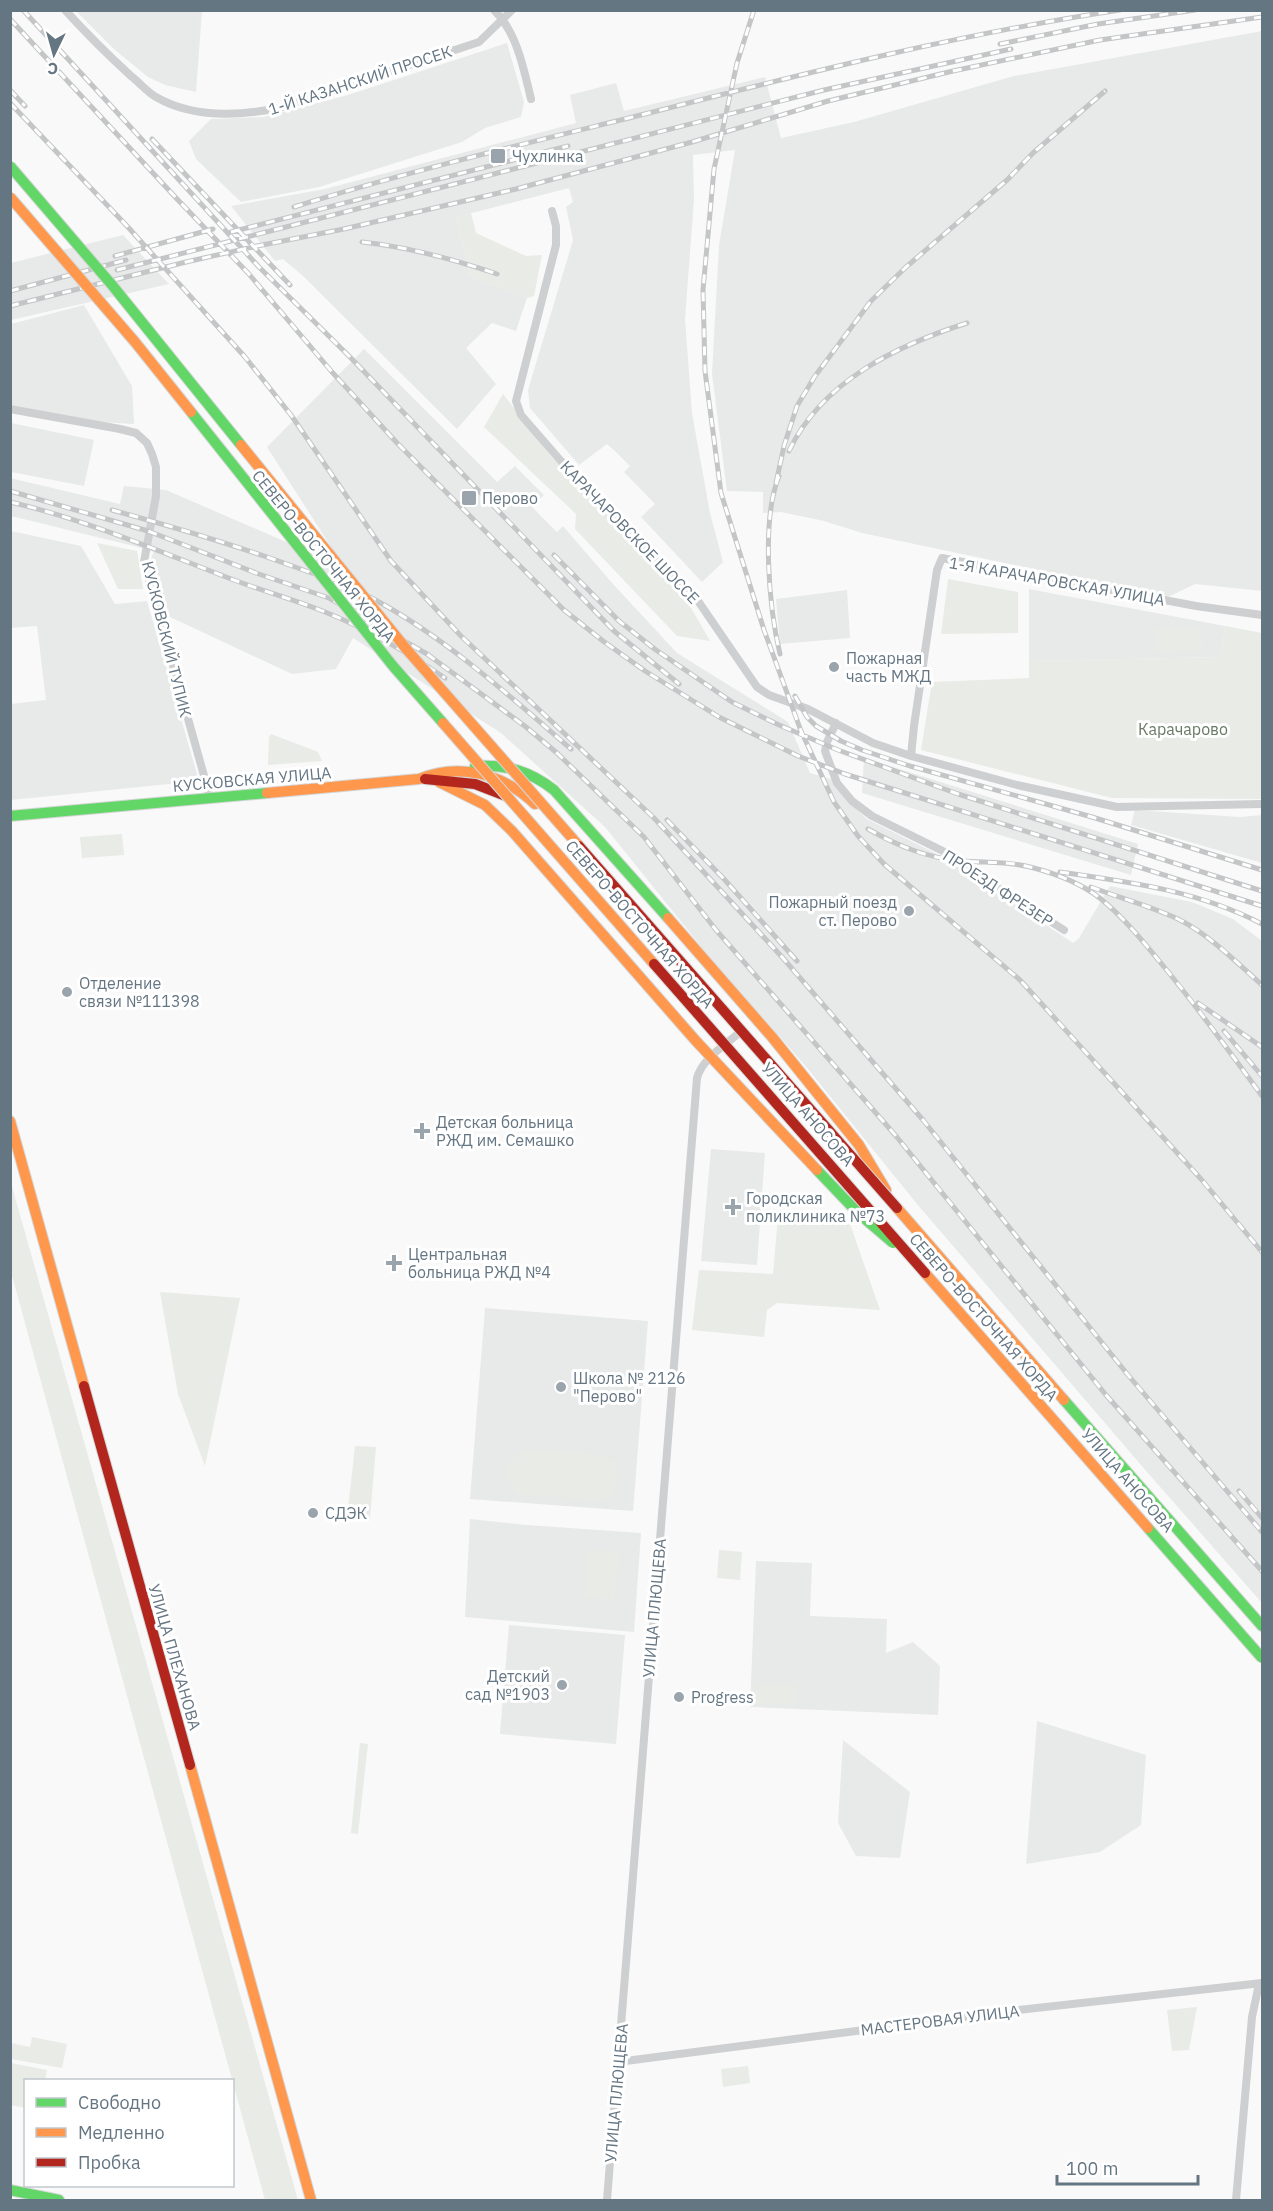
<svg xmlns="http://www.w3.org/2000/svg" width="1273" height="2211" viewBox="0 0 1273 2211" font-family="'IBM Plex Sans',sans-serif">
<style>
.built{fill:#e8e9e9}
.green{fill:#e8ebe6}
.lines{fill:none;stroke-linecap:round;stroke-linejoin:round}
.fast-casing{stroke:#d5d6d7;stroke-width:12}
.slow-casing{stroke:#d5d6d7;stroke-width:12}
.jam-casing{stroke:#d5d6d7;stroke-width:12}
.street{stroke:#cecfd0;stroke-width:8}
.fast{stroke:#63d668;stroke-width:10}
.slow{stroke:#ff974d;stroke-width:10}
.jam{stroke:#b3261e;stroke-width:10}
.rail-casing{stroke:#c3c5c6;stroke-width:5}
.rail{stroke:#fff;stroke-width:3;stroke-dasharray:9;stroke-linecap:butt}
.fast-bridge-casing{stroke:#d5d6d7;stroke-width:12;stroke-linecap:butt}
.slow-bridge-casing{stroke:#d5d6d7;stroke-width:12;stroke-linecap:butt}
.jam-bridge-casing{stroke:#d5d6d7;stroke-width:12;stroke-linecap:butt}
.fast-bridge{stroke:#63d668;stroke-width:10}
.slow-bridge{stroke:#ff974d;stroke-width:10}
.jam-bridge{stroke:#b3261e;stroke-width:10}
.poi-dot{fill:#99a4ac;stroke:#fff;stroke-width:2}
.labels{text-anchor:middle;dominant-baseline:central;stroke-width:6;stroke-linejoin:round;paint-order:stroke}
.street-label{font-size:16px;fill:#657683;stroke:#fff}
.poi-label{font-size:16px;fill:#657683;stroke:#fff;text-anchor:start}
.park-label{font-size:16px;fill:#687a64;stroke:#fff}
</style>
<rect width="100%" height="100%" fill="#f9f9f9"/>
<!-- built -->
<path class="built" d="M76 11H202L196 92 165 85 148 77 115 50Z
M1262 31V591L1195 584 1168 597 862 533 824 521 781 512 763 513V492L727 491 712 374 719 245 735 150 693 155 694 200 685 319 692 413 710 513 723 562 702 582 641 517 655 504 624 472 630 466 617 453 607 444 579 465 530 408 528 390 573 240 566 207 573 202 569 188 456 217 470 276 527 298 516 331 492 323 466 348 496 384 457 429 303 276 283 259 275 261 231 206 325 189 576 123 570 95 616 83 624 111 765 77 781 138 854 122 1014 76Z
M507 43 524 102 521 117 485 128 462 142 319 187 241 202 196 159 189 141 211 119 264 117 348 95Z
M123 235 169 284 11 320V263Z
M84 305 132 386 134 424 100 422 11 405V324Z
M364 349 497 482 515 466 544 495 532 507 557 532 563 526 613 584 677 653 788 722 810 773 834 780 847 800 867 819 959 865 999 894 1073 943 1079 938 1110 886 1192 902 1233 919 1262 941V1603L1141 1465 917 1204 808 1069 704 950 605 827 501 733 353 638 336 669 292 674 168 616 149 564 154 551 11 516 10 478 120 504 124 486 166 490 344 567 267 447Z
M11 423 94 440 84 486 11 472Z
M11 531 81 546 115 604 147 601 199 781 11 800V704L46 700 37 626 11 628Z
M1029 589 1225 626 1221 657 1029 661Z
M847 590 850 638 780 644 776 599Z
M864 758 1138 844 1131 875 862 793Z
M1135 810 1240 817 1262 815V863L1131 825Z
M711 1149 765 1153 757 1265 701 1261Z
M485 1308 648 1321 633 1511 470 1499Z
M470 1519 527 1525 641 1533 634 1632 465 1617Z
M756 1561 812 1563 810 1616 887 1619 886 1653 913 1642 940 1666 938 1715 750 1707Z
M509 1625 625 1635 616 1744 500 1734Z
M1037 1721 1146 1755 1141 1825 1100 1852 1026 1864Z
M843 1740 910 1792 900 1858 856 1856 838 1823Z"/>
<!-- green -->
<path class="green" d="M471 213 476 233 526 256 542 255 534 296 527 298 470 276 456 217Z
M503 394 550 455 682 592 710 641 677 636 575 529 576 514 484 427Z
M97 543 137 551 143 589H118Z
M948 579 1018 592V633L941 634Z
M1225 626 1262 633V799L1112 798 921 750 932 682 1029 678V661L1221 657Z
M1201 628 1202 650 1155 652 1154 629Z
M271 734 318 752 322 761 268 765 269 737Z
M122 834 124 855 82 858 80 837Z
M10 1183H11L298 2200H265L11 1272Z
M778 1217 823 1220 848 1218 880 1310 777 1303 767 1310 764 1337 692 1330 699 1270 773 1274Z
M160 1292 240 1298 205 1466 178 1394Z
M355 1446 376 1447 370 1519 347 1517Z
M525 1449 603 1455 615 1463 618 1472 616 1489 612 1495 600 1500 520 1495C501 1479 505 1462 525 1449Z
M589 1550 619 1552 615 1600 585 1597Z
M719 1550 742 1552 740 1580 717 1578Z
M756 1685 796 1686 795 1706 756 1704Z
M360 1743 368 1744 358 1834 351 1833Z
M1197 2007 1189 2050 1172 2051 1167 2010Z
M32 2037 67 2044 62 2068 11 2059V2043L30 2047Z
M11 2063 47 2070 45 2080H26L25 2108 11 2105Z
M748 2066 750 2083 723 2087 721 2069Z"/>
<g class="lines">
<defs>
<path id="fast" d="M475 766C506 764 530 771 554 790L668 918
M10 816 267 793
M1064 1400 1262 1626
M10 2190 59 2200"/>
<path id="slow" d="M439 782 485 805 512 831 605 937
M267 793 419 779C461 762 503 774 535 804
M668 918 772 1037 859 1145 886 1190
M10 1121 84 1386
M897 1208 1064 1400
M190 1765 311 2200"/>
<path id="jam" d="M425 779 475 784 506 796
M84 1386 190 1765"/>
</defs>
<!-- fast casing -->
<use href="#fast" class="fast-casing"/>
<!-- slow casing -->
<use href="#slow" class="slow-casing"/>
<!-- jam casing -->
<use href="#jam" class="jam-casing"/>
<!-- street -->
<path class="street" d="M65 10C86 33 108 55 131 76 139 82 147 92 156 97 192 118 239 116 279 108L479 42 512 10
M494 10C517 32 524 70 531 99
M552 211 556 226V245L516 401 521 415 561 461 696 598 757 687 769 695 808 709 873 743 911 756 1017 785 1117 807 1262 804
M10 409 120 429 136 433 147 443 152 454 156 467V496L144 562 210 797
M836 723 827 742 825 751 837 783 852 801 872 816 963 861 998 888 1064 930
M911 756 914 726 937 570 942 558 1196 606 1262 615
M618 2062 1010 2011 1262 1983
M607 2200 697 1078C702 1059 724 1046 739 1033
M1236 2200 1252 2017 1259 1984"/>
<!-- fast -->
<use href="#fast" class="fast"/>
<!-- slow -->
<use href="#slow" class="slow"/>
<!-- jam -->
<use href="#jam" class="jam"/>
<defs>
<path id="rail" d="M23 10 259 267 350 357 614 631 679 684
M754 10 737 63 714 169 703 290 705 371 721 493 764 630 801 731 834 802 858 836 884 864 1020 980 1201 1179 1262 1252
M10 19 178 200 248 273 332 372 398 444 564 610 603 641 645 671 719 717 798 756 845 774 1262 906
M1000 44 1098 24 1195 10
M10 90 25 106
M10 103 127 226 245 357 291 415 391 561 461 636 654 818 782 957 923 1120 1128 1375 1262 1532
M152 139 290 285
M294 207C409 171 528 143 645 114 802 74 959 34 1120 10
M231 232 568 146
M362 242C408 247 453 259 497 274
M115 256 213 229
M117 270 824 90 1011 49
M10 291 126 260
M10 306 186 262 257 246 344 229 516 189 692 142 828 101 953 71 1100 40 1262 17
M789 451C822 381 898 345 967 323
M779 476C761 520 769 608 780 654
M776 483 784 446 797 406 815 376 871 301 905 268 1007 180 1033 153 1105 91
M10 491 148 531 256 573 329 598 427 654 526 727 557 753 644 837 716 930 896 1136 1106 1395 1262 1571
M10 502C84 519 156 550 226 577 259 590 293 599 325 612 368 629 408 653 445 678
M112 510C174 527 235 545 295 567 323 577 353 587 379 602 448 640 512 698 571 749
M554 555 619 621 656 650 732 702 779 725 838 750 958 794 1262 891
M795 696 807 717 816 726 841 741 862 750 910 766 1092 817 1262 870
M667 820 724 879 797 961
M868 829C898 846 927 858 962 861 985 863 1007 861 1030 867 1054 873 1081 883 1101 899 1123 917 1142 940 1160 962 1196 1005 1229 1051 1262 1096
M1060 872C1130 882 1199 891 1262 924
M1091 887C1120 898 1150 906 1178 919 1210 935 1236 962 1262 985
M1198 1003 1262 1047
M1224 1031 1262 1076
M1239 1491 1262 1518"/>
</defs>
<!-- rail casing -->
<use href="#rail" class="rail-casing"/>
<!-- rail -->
<use href="#rail" class="rail"/>
<defs>
<path id="fast-bridge" d="M10 166 112 285 241 445
M191 412 393 666 443 723
M817 1170 858 1213 893 1243
M1148 1528 1262 1658"/>
<path id="slow-bridge" d="M10 197 135 342 191 412
M241 445 408 651 579 846
M443 723 654 964
M605 937 696 1041 817 1170
M925 1273 1148 1528"/>
<path id="jam-bridge" d="M579 846 897 1208
M654 964 925 1273"/>
</defs>
<!-- fast-bridge casing -->
<use href="#fast-bridge" class="fast-bridge-casing"/>
<!-- slow-bridge casing -->
<use href="#slow-bridge" class="slow-bridge-casing"/>
<!-- jam-bridge casing -->
<use href="#jam-bridge" class="jam-bridge-casing"/>
<!-- fast-bridge -->
<use href="#fast-bridge" class="fast-bridge"/>
<!-- slow-bridge -->
<use href="#slow-bridge" class="slow-bridge"/>
<!-- jam-bridge -->
<use href="#jam-bridge" class="jam-bridge"/>
</g>
<!-- markers -->
<g class="poi-dot">
<rect x="490" y="148" width="16" height="16" rx="3"/>
<rect x="461" y="490" width="16" height="16" rx="3"/>
<circle cx="834" cy="667" r="6"/>
<circle cx="909" cy="911" r="6"/>
<circle cx="67" cy="992" r="6"/>
<path d="M419 1122h6v6h6v6h-6v6h-6v-6h-6v-6h6z"/>
<path d="M730 1198h6v6h6v6h-6v6h-6v-6h-6v-6h6z"/>
<path d="M391 1254h6v6h6v6h-6v6h-6v-6h-6v-6h6z"/>
<circle cx="561" cy="1387" r="6"/>
<circle cx="313" cy="1513" r="6"/>
<circle cx="562" cy="1685" r="6"/>
<circle cx="679" cy="1697" r="6"/>
</g>
<g class="labels">
<!-- street labels -->
<g class="street-label">
<text transform="translate(360 80) rotate(-18)">1-Й КАЗАНСКИЙ ПРОСЕК</text>
<text transform="translate(630 532) rotate(46)">КАРАЧАРОВСКОЕ ШОССЕ</text>
<text transform="translate(324 556) rotate(51)">СЕВЕРО-ВОСТОЧНАЯ ХОРДА</text>
<text transform="translate(1057 581) rotate(10)">1-Я КАРАЧАРОВСКАЯ УЛИЦА</text>
<text transform="translate(167 639) rotate(76)">КУСКОВСКИЙ ТУПИК</text>
<text transform="translate(252 779) rotate(-5)">КУСКОВСКАЯ УЛИЦА</text>
<text transform="translate(998 888) rotate(33)">ПРОЕЗД ФРЕЗЕР</text>
<text transform="translate(640 924) rotate(49)">СЕВЕРО-ВОСТОЧНАЯ ХОРДА</text>
<text transform="translate(808 1114) rotate(49)">УЛИЦА АНОСОВА</text>
<text transform="translate(984 1317) rotate(49)">СЕВЕРО-ВОСТОЧНАЯ ХОРДА</text>
<text transform="translate(1128 1480) rotate(49)">УЛИЦА АНОСОВА</text>
<text transform="translate(654 1608) rotate(-85)">УЛИЦА ПЛЮЩЕВА</text>
<text transform="translate(175 1657) rotate(74)">УЛИЦА ПЛЕХАНОВА</text>
<text transform="translate(940 2020) rotate(-7)">МАСТЕРОВАЯ УЛИЦА</text>
<text transform="translate(616 2093) rotate(-85)">УЛИЦА ПЛЮЩЕВА</text>
</g>
<!-- poi labels -->
<g class="poi-label">
<text x="512" y="156">Чухлинка</text>
<text x="482" y="498">Перово</text>
<text x="846" y="658">Пожарная<tspan x="846" dy="18">часть МЖД</tspan></text>
<text x="897" y="902" text-anchor="end">Пожарный поезд<tspan x="897" dy="18">ст. Перово</tspan></text>
<text x="79" y="983">Отделение<tspan x="79" dy="18">связи №111398</tspan></text>
<text x="436" y="1122">Детская больница<tspan x="436" dy="18">РЖД им. Семашко</tspan></text>
<text x="746" y="1198">Городская<tspan x="746" dy="18">поликлиника №73</tspan></text>
<text x="408" y="1254">Центральная<tspan x="408" dy="18">больница РЖД №4</tspan></text>
<text x="573" y="1378">Школа № 2126<tspan x="573" dy="18">"Перово"</tspan></text>
<text x="325" y="1513">СДЭК</text>
<text x="550" y="1676" text-anchor="end">Детский<tspan x="550" dy="18">сад №1903</tspan></text>
<text x="691" y="1697">Progress</text>
</g>
<!-- park labels -->
<g class="park-label">
<text x="1183" y="729">Карачарово</text>
</g>
</g>
<!-- border -->
<rect width="1273" height="2211" fill="none" stroke="#657683" stroke-width="24"/>
<!-- legend -->
<rect x="24" y="2079" width="210" height="108" fill="#ffffff" stroke="#c1c8cd" stroke-width="1.5"/>
<rect x="36" y="2098" width="30" height="9" fill="#63d668" stroke="#c1c8cd" stroke-width="1.5"/>
<text x="78" y="2109" font-size="18" fill="#657683">Свободно</text>
<rect x="36" y="2128" width="30" height="9" fill="#ff974d" stroke="#c1c8cd" stroke-width="1.5"/>
<text x="78" y="2139" font-size="18" fill="#657683">Медленно</text>
<rect x="36" y="2158" width="30" height="9" fill="#b3261e" stroke="#c1c8cd" stroke-width="1.5"/>
<text x="78" y="2169" font-size="18" fill="#657683">Пробка</text>
<!-- north arrow -->
<g transform="translate(54 54) rotate(185)" stroke="#ffffff" stroke-width="4.5" paint-order="stroke">
<path d="M0-4.5L10 22L0 15L-10 22Z" fill="#657683"/>
<text y="-9" font-size="16" font-weight="bold" text-anchor="middle" fill="#657683">С</text>
</g>
<!-- scale -->
<path d="M1057 2175v9h141v-9" fill="none" stroke="#657683" stroke-width="3"/>
<text x="1066" y="2175" font-size="18" fill="#657683" stroke="#ffffff" stroke-width="4.5" paint-order="stroke">100 m</text>
</svg>
